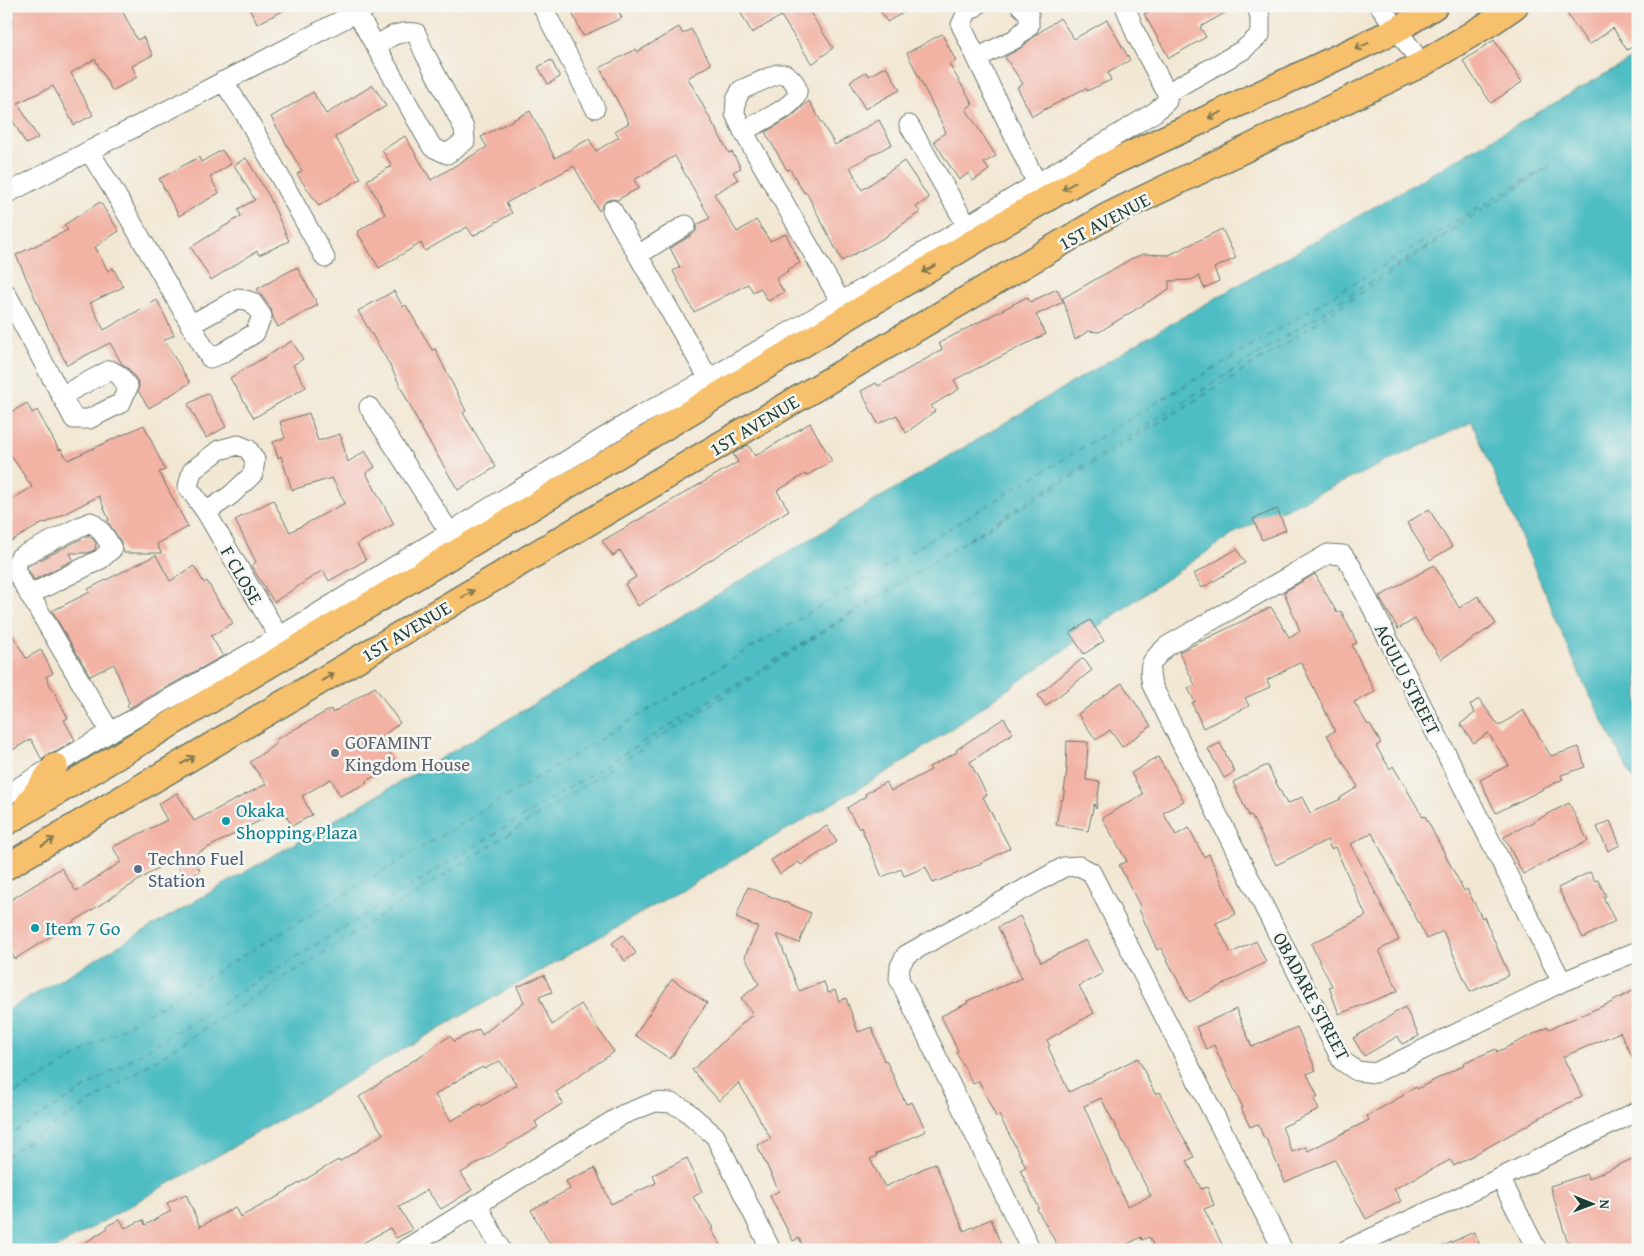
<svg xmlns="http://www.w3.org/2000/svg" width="1644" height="1256" viewBox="0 0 1644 1256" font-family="'Gentium Book Plus',serif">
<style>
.water{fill:#4fbdc4;stroke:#377d7c}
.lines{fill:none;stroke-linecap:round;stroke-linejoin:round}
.ferry{stroke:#2b5d58;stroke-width:1;stroke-dasharray:6 5;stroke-linecap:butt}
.building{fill:#f2b2a4;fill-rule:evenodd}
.minor-casing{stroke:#69786c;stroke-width:21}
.major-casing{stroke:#69786c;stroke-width:28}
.minor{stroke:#fff;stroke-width:19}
.major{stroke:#f7c06c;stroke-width:25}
.oneway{stroke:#80784d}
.worship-dot{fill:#6b7280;stroke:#f6f6f2;stroke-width:2}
.culture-dot{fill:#0f9aa8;stroke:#f6f6f2;stroke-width:2}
.service-dot{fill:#5c6f8a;stroke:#f6f6f2;stroke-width:2}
.labels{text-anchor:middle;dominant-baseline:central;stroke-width:5;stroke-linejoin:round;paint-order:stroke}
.street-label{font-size:19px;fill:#1f3d34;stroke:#f6f6f2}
.worship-label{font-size:19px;fill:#5b616d;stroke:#f6f6f2;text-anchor:start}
.culture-label{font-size:19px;fill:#0d838f;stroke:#f6f6f2;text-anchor:start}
.service-label{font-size:19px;fill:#4e5e75;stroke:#f6f6f2;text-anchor:start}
</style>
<rect width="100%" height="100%" fill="#f6f6f2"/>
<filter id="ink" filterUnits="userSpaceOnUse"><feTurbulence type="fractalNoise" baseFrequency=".02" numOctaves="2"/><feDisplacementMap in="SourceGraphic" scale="10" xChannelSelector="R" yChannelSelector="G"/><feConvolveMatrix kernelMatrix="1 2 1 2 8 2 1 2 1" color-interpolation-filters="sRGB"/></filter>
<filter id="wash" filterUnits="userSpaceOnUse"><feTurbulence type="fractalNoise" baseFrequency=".0096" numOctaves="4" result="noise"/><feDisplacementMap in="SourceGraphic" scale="20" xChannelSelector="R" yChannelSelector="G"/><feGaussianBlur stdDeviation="1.12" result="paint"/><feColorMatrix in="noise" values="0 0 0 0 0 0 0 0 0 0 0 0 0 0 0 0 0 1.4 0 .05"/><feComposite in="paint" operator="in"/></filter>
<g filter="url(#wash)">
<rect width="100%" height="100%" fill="#f2e7d3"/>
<!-- water -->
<path class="water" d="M1638 55V789L1583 682 1472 422 1238 531 1146 593 896 767 53 1250H6V1011L536 703 1162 329Z"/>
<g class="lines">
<!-- ferry -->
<path class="ferry" d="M1521 185 1551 164
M968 541 1265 357 1456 229
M6 1099 1538 172
M6 1137 869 602
M6 1156 1550 167 1554 163"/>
</g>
<g id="blocks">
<!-- building -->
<path class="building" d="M6 6H120L137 40 143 37 153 55 132 66 137 77 112 91 95 59 71 73 93 115 74 125 53 86 18 103 38 138 26 144 6 109V26L13 23 6 11Z
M248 6H292L257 24Z
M569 6H616L622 18 583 36Z
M737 6H806L833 48 812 64 781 16 752 33Z
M878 6H914L887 22Z
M1147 6H1237L1200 27 1206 37 1169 58 1144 14 1150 11Z
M1578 6H1638V43L1627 50 1613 28 1589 45 1567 14Z
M1060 18 1074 39 1107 20 1130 60 1108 73 1111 80 1087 91 1086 88 1032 116 1017 87 1023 84 1005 57 1022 47 1037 34Z
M679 27 683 34 691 29 711 64 688 78 729 153 732 152 741 168 733 172 738 180 714 194 737 232 756 220 770 241 786 234 800 263 787 270 788 271 776 279 784 292 768 301 760 288 753 292 748 284 694 312 673 271 680 267 670 248 692 235 696 231 697 225 710 218 675 156 634 180 639 188 617 200 612 199 606 201 599 211 574 166 506 203 512 213 473 236 467 227 425 251 421 243 379 268 357 232 385 214 367 180 392 166 382 150 405 136 431 180 487 147 481 137 530 111 555 158 589 139 596 151 619 137 615 131 629 123 600 68 636 49 637 52Z
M942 34 956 61 949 64 973 104 966 109 996 156 984 163 989 170 973 181 969 173 959 180 934 141 946 132 907 53Z
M1494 40 1522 82 1491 103 1463 61Z
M551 60 560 77 548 84 538 67Z
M886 66 900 90 865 109 850 81 866 72 869 76Z
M373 85 386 106 335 137 361 178 319 206 297 174 302 171 271 117 313 92 326 114Z
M809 101 835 145 879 120 892 144 850 167 862 190 904 161 929 198 916 207 920 212 887 235V236L842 261 806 192 804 193 790 169 787 170 765 132 790 118Z
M222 150 231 164 210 177 219 193 179 216 159 179 199 157 201 162Z
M246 158 269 196 289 241 259 255 257 251 211 280 191 247 241 216 238 209 255 200 234 165Z
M100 202 119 231 95 247 108 271 113 268 123 287 90 303 104 330 157 300 174 335 164 340 190 383 149 408 138 391 139 385 137 380 128 368 122 364 110 343 67 365 48 327 16 255 68 230 64 225Z
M1222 229 1236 258 1214 268 1219 281 1204 288 1199 276 1191 280 1169 281V289L1099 332 1088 331 1075 340 1063 298 1131 259 1143 254 1169 255Z
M297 267 318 305 278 327 273 318 271 309 257 289Z
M1057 289 1063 302 1036 315 1046 334 954 380 959 389 931 406 935 411 906 433 897 415 878 424 861 391 876 383 878 386 942 350 939 343 1027 297 1030 302Z
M394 291 403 307 406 305 432 350 435 349 466 411 463 413 496 467 458 490 421 428 390 365 358 311Z
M292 341 303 359 293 365 306 387 254 418 230 378Z
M208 393 226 427 206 438 188 404Z
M27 403 32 413 37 410 59 450 61 449 68 460 144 425 165 470 159 472 188 527 157 544 161 553H124L120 540 107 521 109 520 99 496 46 523 45 522 6 544V503L32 487 6 448V415Z
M309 413 318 441 340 434 348 462 365 451 375 467 366 473 394 524 357 544 366 560 329 581 323 570 274 602 251 566 256 562 235 520 273 500 290 532 345 503 332 478 292 490 281 456 278 458 273 442 285 438 280 422Z
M810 423 832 461 806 476 805 474 777 491 789 510 638 606 625 584 636 577 620 550 613 556 602 541 738 462 733 454 748 445 755 456Z
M1277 509 1286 530 1262 540 1253 519Z
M1429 509 1452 547 1430 560 1407 523Z
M87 536H90L96 543 95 550 87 553H70L73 560 34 580 27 568 28 566Z
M1237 549 1245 563 1202 588 1194 574Z
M156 555 170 581 194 566 204 583 207 581 222 608 223 607 233 623 211 636 223 656 129 708 127 705 129 703 114 664 90 676 52 611 90 592 88 589Z
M1434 565 1459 608 1478 596 1496 624 1441 659 1415 619 1398 629 1379 597Z
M1315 574 1337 613 1341 611 1357 643 1352 645 1375 692 1354 702 1368 725 1370 724 1381 743 1376 746 1390 769 1393 766 1423 817 1425 816 1464 891 1467 889 1482 918 1484 917 1509 975 1470 992 1443 931 1427 939 1372 833 1351 844 1399 940 1379 950 1398 991 1339 1014 1329 987 1332 986 1311 944 1366 916 1335 847 1331 849 1327 840 1276 865 1251 815 1249 816 1233 782 1267 765 1287 804 1302 797 1310 813 1341 799 1340 798 1358 787 1327 735 1335 731 1301 662 1267 680 1270 687 1245 698 1249 706 1203 728 1192 703 1195 702 1188 688 1195 685 1179 652 1271 607 1289 637 1300 631 1284 592Z
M1090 620 1104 641 1084 654 1070 633Z
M6 624 26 658 41 650 53 673 46 677 68 718 64 720 75 740 56 752 49 753 42 760 31 739 6 754Z
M1083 658 1092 670 1046 706 1038 695Z
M1122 683 1151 726 1122 747 1110 730 1096 740 1078 714Z
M375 687 400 723 381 737 396 764 366 781 367 783 340 796 331 779 302 796 312 815 292 826 282 809 190 857 200 870 188 880 172 859 15 959 6 944V903L61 868 76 891 121 862 113 847 167 820 158 804 177 793 194 821 266 784 250 762 277 743 275 740 331 709 332 713Z
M1479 699 1499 726 1523 710 1551 756 1579 747 1585 767 1561 775 1563 779 1496 813 1480 780 1509 765 1488 733 1474 743 1460 724 1475 713 1470 705Z
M1004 718 1013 733 970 762 987 795 983 797 1010 848 976 866 933 883 926 867 904 876 901 869 882 877 861 827 859 829 847 808 866 796 865 794 886 782 891 791 931 770 929 767 957 752 956 750Z
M1067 741 1088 742 1086 780 1100 782 1096 809 1094 804 1088 831 1056 825 1061 800H1063L1067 769H1066Z
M1220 743 1235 772 1224 778 1208 749Z
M1158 757 1184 801 1163 813 1176 835 1189 828 1204 857 1209 854 1236 914 1216 923 1231 953 1256 941 1266 962 1189 1002 1161 948 1157 950 1139 909 1141 908 1119 865 1127 861 1102 818 1143 794 1131 773Z
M1569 803 1588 841 1523 874 1504 837Z
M1610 821 1620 845 1608 851 1597 827Z
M827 826 837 842 801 865 799 862 780 874 771 860Z
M1590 872 1595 881 1598 880 1606 896 1603 897 1615 921 1583 938 1558 888Z
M748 887 811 913 799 943 777 934 799 991 824 982 828 993 835 990 839 1001 846 998 858 1032 872 1027 884 1061 886 1060 906 1104 912 1102 926 1131 876 1154 877 1156 870 1159 885 1187 935 1163 964 1231 991 1219 1003 1250H805L799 1238 793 1241 770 1196 779 1191 757 1145 771 1139 739 1083 719 1101 692 1070 753 1014 741 998 759 984 745 956 758 927 736 918Z
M1020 916 1041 962 1086 940 1103 973 1079 986 1094 1013 1047 1040 1050 1046 1048 1047 1069 1092 1138 1058 1155 1094 1160 1092 1186 1143H1187L1194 1157 1187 1161 1201 1189 1207 1187 1214 1205 1204 1209 1225 1250H1156L1149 1237 1142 1240 1141 1237 1116 1250H1060L1037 1209 1039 1208 1020 1170 1026 1167 999 1115 996 1117 979 1081 973 1084 956 1052 958 1051 941 1016 968 1003 967 1001 1022 978 998 927ZM1101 1098 1151 1196 1127 1206 1084 1106Z
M623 935 636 953 625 961 612 943Z
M544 975 552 992 539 997 552 1025 581 1004 614 1052 556 1092 563 1103 535 1122 538 1127 461 1173 472 1190 441 1209 427 1190 399 1207 412 1230 396 1238 390 1228 363 1243 367 1250H239L236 1245 227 1250H74L108 1228 107 1226 120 1219 125 1228 143 1220 145 1225 171 1211 167 1203 186 1194 200 1227 235 1207 240 1217 281 1195V1194L338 1160 339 1162 383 1134 359 1097 450 1036 454 1041 479 1029 482 1035 524 1002 517 987ZM500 1061 517 1085 482 1106 480 1104 451 1121 435 1095 463 1077 483 1067 484 1069Z
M672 979 707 1003 670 1059 635 1035Z
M1638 988V1068L1620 1032 1563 1057 1582 1096 1531 1122V1123L1454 1166 1450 1160 1394 1189 1401 1201 1366 1219 1335 1160 1285 1182 1266 1138H1264L1258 1124 1250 1127 1241 1108H1243L1214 1045 1206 1049 1196 1027 1236 1009 1252 1047 1297 1027 1316 1070 1307 1074 1318 1097 1314 1099 1319 1110 1282 1127 1292 1152 1306 1147 1308 1151 1369 1120 1367 1116 1404 1095 1403 1094 1416 1087 1417 1089 1464 1065 1463 1063 1496 1049 1497 1052 1548 1027 1549 1029 1610 1003Z
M1405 1007 1419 1036 1402 1044 1398 1036 1364 1056 1353 1038Z
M687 1158 702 1192 693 1197 713 1228 711 1229 724 1250H553L531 1210 570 1189 566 1181 595 1168 611 1204 656 1183 653 1175Z
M1632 1159 1638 1172V1242L1622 1250H1570L1550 1186 1587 1174 1588 1179Z
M1474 1232 1482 1250H1434Z"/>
</g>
</g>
<g filter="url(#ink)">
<use href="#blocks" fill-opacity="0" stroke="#69786c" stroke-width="1"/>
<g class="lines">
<defs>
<path id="minor" d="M542 6 595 108
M976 6 967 12 961 25 1037 184
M1380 6 1422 64
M357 13 432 147 447 154 465 141 464 128 424 52 416 33C397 31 391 36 376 46
M977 58 1015 39 1029 26V14L1021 6
M223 81 245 114 325 258
M1167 93 1243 50 1260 35V17L1257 6
M909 125 967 226
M743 131C754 125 797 106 797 93 798 84 791 78 785 74H777L741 90 736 100 735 114 743 131 841 302
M89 151 112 188 210 358 221 354 255 333 262 316 252 302 239 298 190 325
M6 194 369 6
M612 210 709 379
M638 255 686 225
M6 293 74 419H89L121 403 128 387 119 375 110 370 61 396
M369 407 450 533
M206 512 231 495 253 474 255 460 248 449 238 445 219 450 192 471 188 487 206 512 279 637
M29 595 101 559 112 549C107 538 101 529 91 522L81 526 20 557 14 568 110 732
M6 795 110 732 279 637 639 416 709 379 841 302 1155 112 1167 101V93L1136 34 1125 6
M1562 982 1351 566 1343 555 1328 554 1167 646C1151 662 1147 663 1152 685L1342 1061 1357 1071 1375 1073 1562 982 1638 951
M1500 1178 1537 1250
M477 1204 501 1250
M404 1250 622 1115 655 1102 671 1103 684 1109 715 1136 771 1250
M1031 1250 899 979 900 966 906 955 1064 867 1079 866 1091 872 1283 1250
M1346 1250 1500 1178 1638 1111"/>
<path id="major" d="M26 807 55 766
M6 823 1008 221 1097 170 1398 29 1435 6
M6 867 1107 216 1422 64 1495 20 1515 6"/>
</defs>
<!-- minor casing -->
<use href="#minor" class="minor-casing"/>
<!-- major casing -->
<use href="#major" class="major-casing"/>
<!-- minor -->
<use href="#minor" class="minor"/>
<!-- major -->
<use href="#major" class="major"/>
</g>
<!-- one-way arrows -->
<defs><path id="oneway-shaft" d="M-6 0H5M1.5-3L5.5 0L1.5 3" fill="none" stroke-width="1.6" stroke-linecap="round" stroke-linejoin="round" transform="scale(1.25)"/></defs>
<g class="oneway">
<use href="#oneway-shaft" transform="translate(1362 46) rotate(155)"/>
<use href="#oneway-shaft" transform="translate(1215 115) rotate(155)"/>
<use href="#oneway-shaft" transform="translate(1069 186) rotate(150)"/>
<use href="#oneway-shaft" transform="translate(929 269) rotate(149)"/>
<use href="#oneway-shaft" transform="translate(468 594) rotate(-31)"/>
<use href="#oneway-shaft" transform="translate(328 677) rotate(-31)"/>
<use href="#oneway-shaft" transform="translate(188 760) rotate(-31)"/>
<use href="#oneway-shaft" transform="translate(48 842) rotate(-31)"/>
</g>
</g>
<!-- markers -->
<circle class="worship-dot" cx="335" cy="753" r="5"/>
<g class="culture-dot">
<circle cx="226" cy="821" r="5"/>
<circle cx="35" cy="928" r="5"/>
</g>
<circle class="service-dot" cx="138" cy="869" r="5"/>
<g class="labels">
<!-- street labels -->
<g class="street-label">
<text transform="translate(1104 221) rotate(-28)">1ST AVENUE</text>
<text transform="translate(754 425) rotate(-31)">1ST AVENUE</text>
<text transform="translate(242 575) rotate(60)">F CLOSE</text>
<text transform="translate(406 631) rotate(-31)">1ST AVENUE</text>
<text transform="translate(1408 679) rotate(63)">AGULU STREET</text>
<text transform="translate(1312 996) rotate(62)">OBADARE STREET</text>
</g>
<!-- worship labels -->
<g class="worship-label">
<text x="345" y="742">GOFAMINT<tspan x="345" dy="22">Kingdom House</tspan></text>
</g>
<!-- culture labels -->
<g class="culture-label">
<text x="236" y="810">Okaka<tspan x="236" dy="22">Shopping Plaza</tspan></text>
<text x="45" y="928">Item 7 Go</text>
</g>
<!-- service labels -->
<g class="service-label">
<text x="148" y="858">Techno Fuel<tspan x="148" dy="22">Station</tspan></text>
</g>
</g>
<!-- margin -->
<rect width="1644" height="1256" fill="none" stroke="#f6f6f2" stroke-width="25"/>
<!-- north arrow -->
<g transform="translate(1592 1204) rotate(91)" stroke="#f6f6f2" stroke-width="4" paint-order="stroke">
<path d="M0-4L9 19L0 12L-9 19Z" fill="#1f3d34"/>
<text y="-8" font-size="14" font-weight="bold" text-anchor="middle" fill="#1f3d34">N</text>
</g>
</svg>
